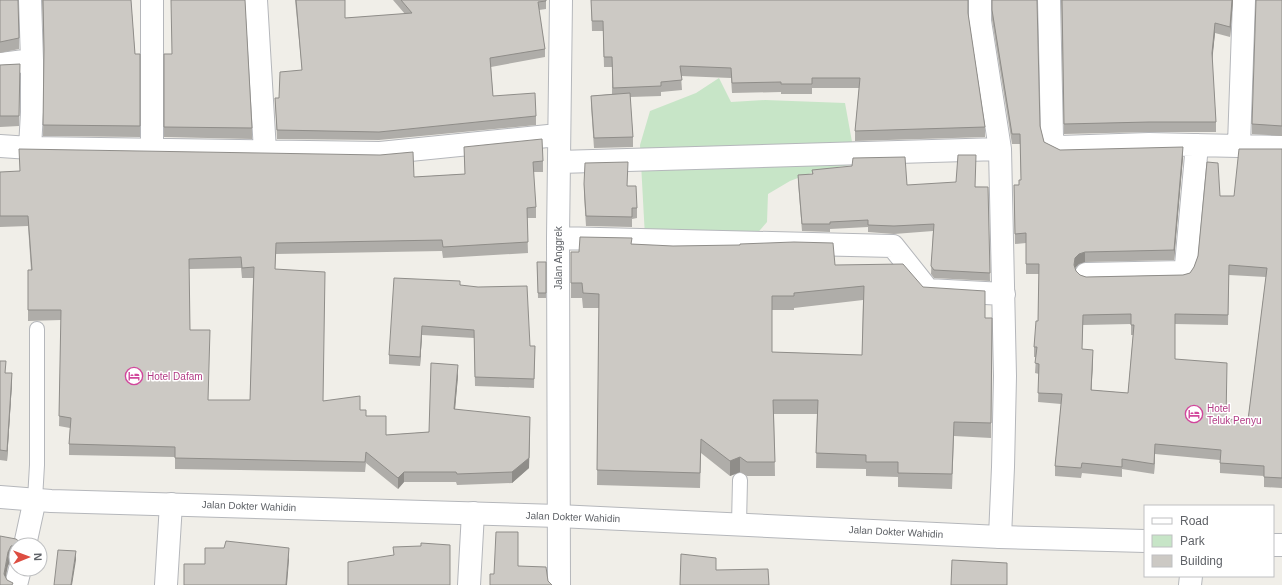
<svg xmlns="http://www.w3.org/2000/svg" width="1282" height="585" viewBox="0 0 1282 585" font-family="Arial,sans-serif">
<style>
.green{fill:#c7e5c7}
.lines{fill:none;stroke-linecap:round;stroke-linejoin:round}
.service-casing{stroke:#b5b7bb;stroke-width:16}
.minor-casing{stroke:#b5b7bb;stroke-width:24}
.tertiary-casing{stroke:#b5b7bb;stroke-width:24}
.service{stroke:#fff;stroke-width:14}
.minor{stroke:#fff;stroke-width:22}
.tertiary{stroke:#fff;stroke-width:22}
.wall{fill:#afada9;fill-rule:evenodd}
.shaded-wall{fill:#8f8d89}
.building{fill:#ccc9c4;stroke:#8f8d89;fill-rule:evenodd}
.labels{text-anchor:middle;dominant-baseline:central;stroke-width:3;stroke-linejoin:round;paint-order:stroke}
.street-label{font-size:10px;fill:#5f6267;stroke:#fff}
.hotel-label{font-size:10px;fill:#b23c85;stroke:#fff;text-anchor:start}
</style>
<rect width="100%" height="100%" fill="#f0eee8"/>
<!-- green -->
<path class="green" d="M719 78 731 102 765 100 845 103 856 164 819 170 790 181 768 194 767 222 747 245 645 237 640 145 650 111 696 93Z"/>
<g class="lines">
<defs>
<path id="service" d="M35 499 37 465V329
M739 524 740 480"/>
<path id="minor" d="M30 0 32 60
M256 0 265 151
M980 0V21L1000 149 1005 376 1003 467 1000 537
M1049 0 1052 136 1054 144 1060 147 1149 144 1282 147
M0 64 32 60V112L30 148
M1239 145 1244 0
M0 146 30 148 380 153 558 135
M152 149V0
M559 162 1000 149
M558 238 893 246 928 290 1004 294
M1086 274 1183 272 1186 265 1197 145
M25 545 35 499
M16 585 20 569
M166 585 171 504
M469 585 473 513
M559 585 558 238 561 0
M1190 585 1191 576"/>
<path id="tertiary" d="M0 497 51 501 558 516 1000 537 1145 541
M1273 545H1282"/>
</defs>
<!-- service casing -->
<use href="#service" class="service-casing"/>
<!-- minor casing -->
<use href="#minor" class="minor-casing"/>
<!-- tertiary casing -->
<use href="#tertiary" class="tertiary-casing"/>
<!-- service -->
<use href="#service" class="service"/>
<!-- minor -->
<use href="#minor" class="minor"/>
<!-- tertiary -->
<use href="#tertiary" class="tertiary"/>
</g>
<!-- wall -->
<path class="wall" d="M0 0 19 38V49L0 53Z
M42 0H131L135 54H140V137L43 136 44 56Z
M294 0H345V18L405 14 393 0H546V9L539 10 545 49V57L491 67 493 96 536 116V125L379 140 277 139 275 98H279L302 70 295 0Z
M591 0H968V13L985 127V137L855 141V131L859 88H812V94H781V92L732 93 731 78 681 76 682 90 661 92V96L630 97 633 137V147L594 148 591 106V96L612 94V67H604L603 31H592Z
M992 0 1040 126 1044 142 1060 150 1183 157 1174 260 1085 262 1079 264 1075 268 1076 271 1080 275 1086 277 1183 275 1190 273 1194 267 1220 196H1234L1282 149V488L1264 487V476L1220 473V460L1155 454 1154 474 1122 469V477L1082 473 1081 478 1055 476V466L1061 404 1038 402 1039 374 1035 373 1036 357H1034V347L1038 321 1039 274H1026V243L1015 244 1014 185H1019L1021 180 1020 144H1012L992 20ZM1229 275 1266 277 1248 420 1226 419 1175 359V324L1228 325ZM1131 324V335H1133L1128 393 1091 390 1093 360 1082 349 1083 325Z
M1061 0H1233L1230 37 1215 33 1212 59 1216 122V132H1149L1064 134Z
M1282 0V136L1252 134V124Z
M164 54 252 128V139L164 137Z
M20 64 19 126 0 127V65Z
M464 147 543 161V172H533L536 207V218H527L528 253 443 258 442 251 276 254 275 269 323 401 360 410 386 435 429 432 458 376 455 409 530 427 529 468 512 483 457 485 456 482H404L398 489 366 463 365 472 175 469V457L69 455V444L70 428 59 426 61 320 28 321V270H31L28 226 0 227V172L414 177 465 174ZM241 268 242 278H253L250 400H208L190 330 189 269Z
M812 170 907 185 988 187 990 281 934 278 931 274 933 231 894 234 868 232V227L830 229V232L802 231 798 182V175L812 174Z
M584 184 628 186 637 208V218L632 219V227L586 226 584 195Z
M632 244 835 265 923 287 985 318H992L991 438 954 436 952 489 898 487V477L866 476V469L816 468 817 414H774L775 476H747L740 472 730 476 701 453 700 488 597 485 599 308H583L582 298H571V252H579ZM863 300 862 355 772 352V310H794V308Z
M537 262H546V298H538Z
M460 285 530 346H535L534 388 475 386 474 338 422 335 420 366 389 364V355Z
M0 361 5 373 12 383 7 461 0 460Z"/>
<!-- shaded-wall -->
<path class="shaded-wall" d="M1232 0H1233L1230 37V27Z
M1215 23V33L1212 63V53Z
M1183 147V157L1174 260V250Z
M1085 252V262L1079 264 1075 268 1074 265 1075 258 1079 254Z
M422 326V335L420 366V357Z
M1093 350V360L1091 400V390Z
M458 365V376L454 420V409Z
M12 373V383L7 461V451Z
M530 417 529 468 512 483V472Z
M1155 444V454L1154 474V464Z
M740 457V472L730 476V461Z
M404 472V482L398 489V478Z
M21 543V545H16V559L11 560 8 566 4 585V574L8 552 11 546Z
M289 548V560L287 585H286Z
M76 551V560L72 585H71Z"/>
<!-- building -->
<path class="building" d="M0 0H18L19 38 0 42Z
M43 0H131L135 54H140V126L43 125 44 49Z
M171 0H245L252 128 164 127V54H172Z
M296 0H345V18L412 13 401 0H546V1L538 2 545 49 490 58 493 96 535 93 536 116 379 132 277 130 275 98H279L280 72 302 70Z
M591 0H968V13L985 127 855 131 860 78H812V84H781V82L732 83 731 68 680 66 682 80 661 82V86L613 88 612 57H604L603 21H592Z
M992 0H1037L1040 126 1044 142 1060 150 1183 147 1174 250 1085 252 1079 254 1075 258 1074 265 1076 271 1080 275 1086 277 1183 275 1190 273 1194 267 1198 256 1207 162 1218 163 1220 196H1234L1239 149H1282V478L1264 477V466L1220 463 1221 450 1155 444 1154 464 1122 459V467L1082 463 1081 468 1055 466 1062 394 1038 393 1039 364 1035 363 1037 347H1034L1036 321H1038L1039 264H1026V233L1015 234 1014 185H1019V180H1021L1020 134H1012L992 10ZM1229 265 1267 268 1248 420 1226 419 1227 363 1175 359V314L1228 315ZM1131 314V325H1134L1128 393 1091 390 1093 350 1082 349 1083 315Z
M1062 0H1232L1230 27 1215 23 1212 53 1216 122H1149L1064 124Z
M1256 0H1282V126L1252 124Z
M20 64 19 116H0V65Z
M630 93 633 137 594 138 591 96Z
M542 139 543 161 533 162 536 207 527 208 528 242 443 247 442 240 276 243 275 269 325 272 323 401 360 396V410H366V416H386V435L429 432 431 363 458 365 454 409 530 417 529 458 512 472 457 474 456 472H404L398 478 366 452 365 462 175 458V447L69 444 71 418 59 416 61 310H28V270H32L28 216H0V172L20 171 19 149 380 155 413 152 414 177 465 174 464 147ZM241 257 242 268 254 267 250 400H208L210 330H190L189 259Z
M958 155H976L975 187H988L990 273 934 270 931 266 934 224 894 226 868 225V220L830 222V224H802L798 175 813 174 812 170 852 166 853 158 905 157 907 185 956 182Z
M628 162 627 186H636L637 208H632V217L586 216 584 184 585 163Z
M580 237 632 238 631 244 673 246 740 245V244L794 242 833 243 835 265 903 264 923 287 985 291V318H992L991 423 954 422 952 474 898 473V462H866V455L816 453 818 400H773L775 462H747L740 457 730 461 701 439 700 473 597 470 599 294 583 293 582 283H571V252H579ZM864 286 862 355 772 352V296H794V293Z
M537 262H546V293H538Z
M394 278 460 281V285L478 287 527 286 530 346H535L534 379 475 377 474 330 422 326 420 357 389 355Z
M0 361H6L5 373H12L7 451 0 450Z
M496 532H518V566L546 567 548 581 552 585H490V574H494Z
M0 536 16 539 21 543 11 546 8 552 4 574 7 580 13 583 12 585H0Z
M226 541 289 548 286 585H184V564H205V548H224Z
M421 543 450 545V585H348V562L394 555 393 547 421 546Z
M58 550 76 551 71 585H54Z
M681 554 716 558V570L768 569 769 585H680Z
M952 560 1007 563V585H951Z"/>
<!-- icons -->
<defs>
<symbol id="hotel-ring" viewBox="-11 -11 22 22"><circle r="9.5" fill="#fff" stroke="#d1479c" stroke-width="1.5"/><path d="M-6-4.5h1.5V1H6V5H4.5V3h-9V5H-6ZM-4 0a1.8 1.8 0 1 1 3.6 0ZM.5 0V-2.5h3Q6-2.5 6 0Z" fill="#d1479c"/></symbol>
</defs>
<g fill-rule="evenodd">
<use href="#hotel-ring" x="124" y="366" width="20" height="20"/>
<use href="#hotel-ring" x="1184" y="404" width="20" height="20"/>
</g>
<g class="labels">
<!-- street labels -->
<g class="street-label">
<text transform="translate(558 258) rotate(-90)">Jalan Anggrek</text>
<text transform="translate(249 506) rotate(2)">Jalan Dokter Wahidin</text>
<text transform="translate(573 517) rotate(2)">Jalan Dokter Wahidin</text>
<text transform="translate(896 532) rotate(3)">Jalan Dokter Wahidin</text>
</g>
<!-- hotel labels -->
<g class="hotel-label">
<text x="147" y="376">Hotel Dafam</text>
<text x="1207" y="408">Hotel<tspan x="1207" dy="12">Teluk Penyu</tspan></text>
</g>
</g>
<!-- legend -->
<rect x="1144" y="505" width="130" height="72" fill="#ffffff" stroke="#bfc0c2"/>
<rect x="1152" y="518" width="20" height="6" fill="#ffffff" stroke="#bfc0c2"/>
<text x="1180" y="525" font-size="12" fill="#5f6267">Road</text>
<rect x="1152" y="535" width="20" height="12" fill="#c7e5c7" stroke="#bfc0c2"/>
<text x="1180" y="545" font-size="12" fill="#5f6267">Park</text>
<rect x="1152" y="555" width="20" height="12" fill="#ccc9c4" stroke="#bfc0c2"/>
<text x="1180" y="565" font-size="12" fill="#5f6267">Building</text>
<!-- north arrow -->
<g transform="translate(28 557) rotate(89)"><circle r="19" fill="#ffffff" stroke="#bfc0c2"/>
<path d="M0-3L7 15L0 10L-7 15Z" fill="#dd4d41"/>
<text y="-6" font-size="11" font-weight="bold" text-anchor="middle" fill="#5f6267">N</text>
</g>
</svg>
